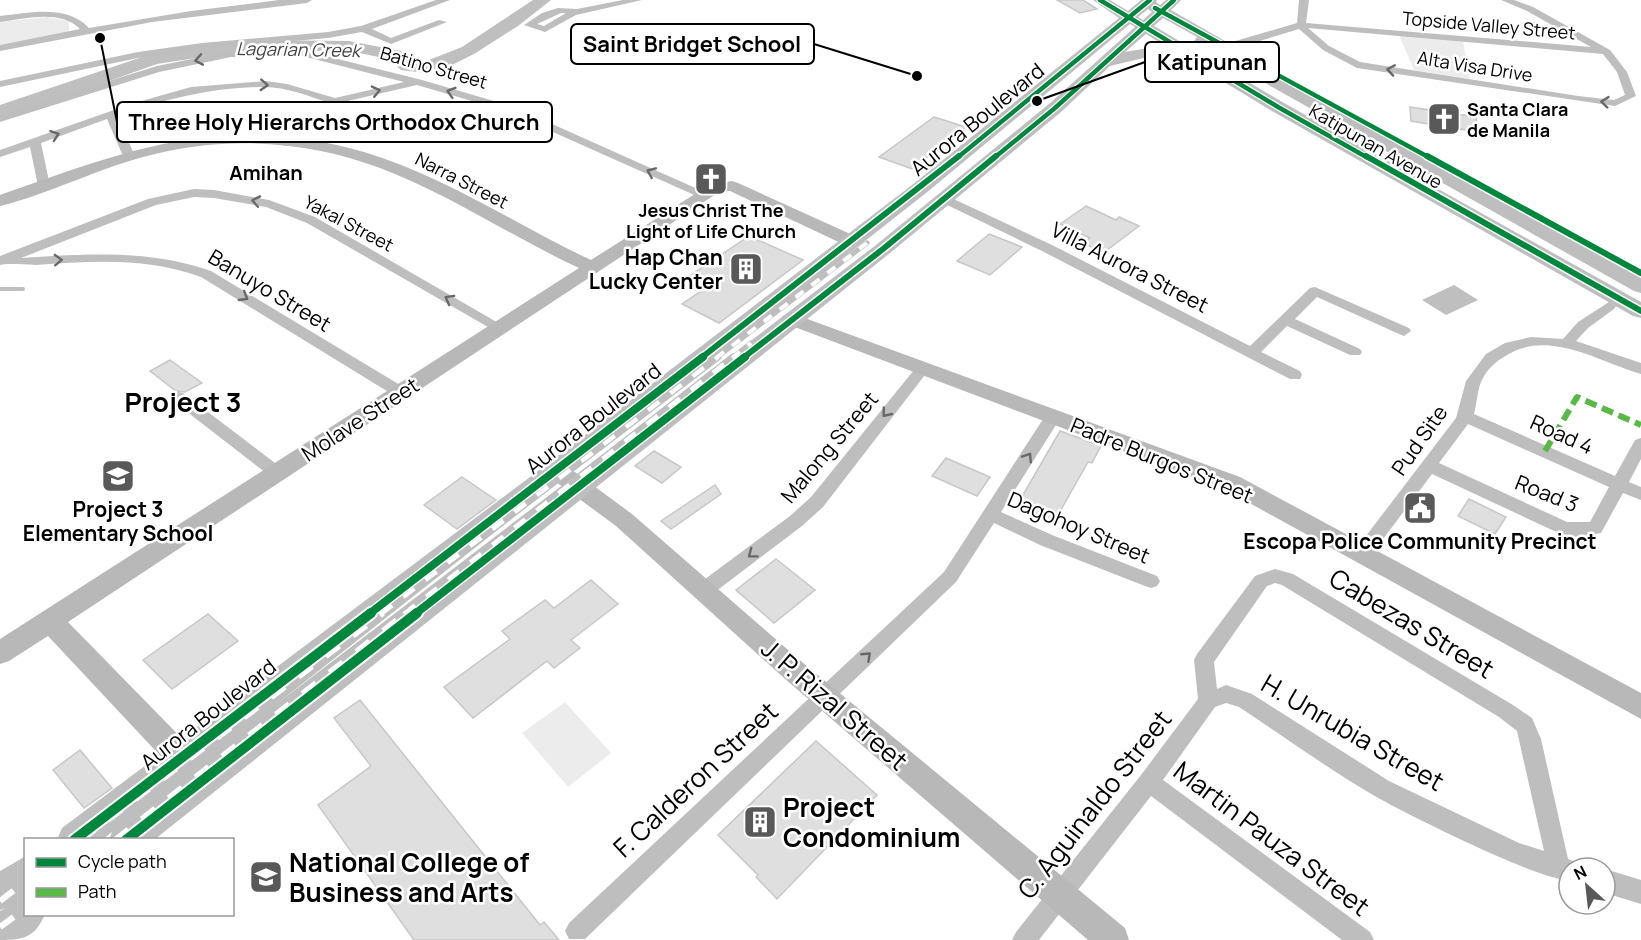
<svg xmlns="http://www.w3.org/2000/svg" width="1641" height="940" viewBox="0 0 1641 940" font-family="Manrope,sans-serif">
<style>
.green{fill:#ececec}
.water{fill:#bfbfbf}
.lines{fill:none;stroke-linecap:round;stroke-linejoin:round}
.stream{stroke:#bfbfbf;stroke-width:4}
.river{fill:#bfbfbf;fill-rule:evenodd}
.building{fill:#dfdfdf;stroke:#c7c7c7;stroke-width:1.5}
.street{fill:#bebebe;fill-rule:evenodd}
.secondary{fill:#b8b8b8;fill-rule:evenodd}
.primary{fill:#bebebe;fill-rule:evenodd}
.rail-far2-casing{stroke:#bebebe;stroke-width:5}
.rail-far1-casing{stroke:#bebebe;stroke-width:7}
.rail-casing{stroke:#bebebe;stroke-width:8}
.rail-far2{stroke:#fff;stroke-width:4;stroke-dasharray:10;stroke-linecap:butt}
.rail-far1{stroke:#fff;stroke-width:4.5;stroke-dasharray:14;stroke-linecap:butt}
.rail{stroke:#fff;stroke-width:6;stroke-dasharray:17;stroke-linecap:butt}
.quiet{stroke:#58b947;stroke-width:6;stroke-dasharray:12 6;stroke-linecap:butt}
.cycleway-far3-casing{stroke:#fff;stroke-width:7}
.cycleway-far2-casing{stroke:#fff;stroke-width:9}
.cycleway-far1-casing{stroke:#fff;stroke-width:11}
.cycleway-casing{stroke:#fff;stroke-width:14}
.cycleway-far3{stroke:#00873e;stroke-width:4.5}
.cycleway-far2{stroke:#00873e;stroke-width:6}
.cycleway-far1{stroke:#00873e;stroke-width:8}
.cycleway{stroke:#00873e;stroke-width:10}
.oneway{stroke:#686868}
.labels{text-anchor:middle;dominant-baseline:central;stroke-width:5;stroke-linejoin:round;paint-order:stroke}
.far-street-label{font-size:18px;fill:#000;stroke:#fff}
.far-water-label{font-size:18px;font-style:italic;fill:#444;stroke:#fff}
.far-poi-label{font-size:18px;font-weight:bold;fill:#000;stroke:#fff;text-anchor:start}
.far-quarter-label{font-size:20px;font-weight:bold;fill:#000;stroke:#fff}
.street-label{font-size:21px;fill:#000;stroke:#fff}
.poi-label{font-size:21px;font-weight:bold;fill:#000;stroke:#fff}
.near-street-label{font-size:26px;fill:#000;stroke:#fff}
.near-poi-label{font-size:26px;font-weight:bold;fill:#000;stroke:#fff;text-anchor:start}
.district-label{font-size:27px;font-weight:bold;fill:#000;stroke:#fff}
.leader{fill:none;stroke:#000;stroke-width:2}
.callout-dot{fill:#000;stroke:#fff;stroke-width:2}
.callout{fill:#fff;stroke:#000;stroke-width:2}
.callout-label{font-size:22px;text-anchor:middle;font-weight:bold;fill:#000}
</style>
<rect width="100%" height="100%" fill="#fff"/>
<!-- green -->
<path class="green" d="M47 17 69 21V32L0 45V22Z
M1399 35 1463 41 1470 79 1414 70Z
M565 702 611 753 568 787 522 733Z"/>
<!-- water -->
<path class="water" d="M1454 285 1478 300 1446 315 1422 300Z"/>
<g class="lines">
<!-- stream -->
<path class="stream" d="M0 289H23"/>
<!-- river -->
<path class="river" d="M533 0H551L518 26 474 54 452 65 425 73 401 70 389 59 349 51 248 50 157 64 53 101 0 117V105L148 55 248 40 349 41 401 51 412 61 424 62 462 47Z"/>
</g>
<!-- building -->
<path class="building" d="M1057 0H1083L1097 9 1080 13Z
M1410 107 1476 117 1478 132 1411 121Z
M934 117 966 127 912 169 879 157Z
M1086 206 1116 220 1119 217 1139 226 1103 253 1083 243 1090 238 1060 224Z
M989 234 1022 247 990 275 957 261Z
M749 236 803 260 719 323 682 304 707 287 688 277Z
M170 360 202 383 185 392 176 391 150 371Z
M1060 431 1101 446 1092 463 1088 462 1054 522 1016 507Z
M654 451 681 467 662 483 635 466Z
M946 458 990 477 977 496 932 476Z
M462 477 496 500 457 529 424 505Z
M715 485 721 494 671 529 661 521Z
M1469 499 1506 517 1495 534 1458 516Z
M776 559 815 590 774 623 736 590Z
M591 580 618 604 571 640 580 648 554 668 547 661 473 718 444 687 510 639 502 631 545 600 554 608Z
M208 614 238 641 172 689 143 660Z
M360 700 540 925 544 922 559 940H414L318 805 371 766 334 718Z
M816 741 877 795 777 899 756 877 758 875 718 835Z
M80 750 112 788 84 808 53 770Z"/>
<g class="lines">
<!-- street -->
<path class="street" d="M279 0H312L307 3 152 22 0 51V45L80 29C60 9 25 19 0 22V16C30 13 66 4 89 28L191 11Z
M436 0H450L372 29 391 38 439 20 447 22 391 44 362 32 328 38 202 49 138 58 0 87V81L138 52 202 43 328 32 361 26Z
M623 0H642L576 15 545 32 524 25 542 13 558 8 577 9ZM561 13H566L544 26 537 24Z
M1299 0H1309L1306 23 1591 47 1527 11 1501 0H1514L1533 7 1610 50 1627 72 1636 96 1615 106 1357 68 1323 50 1299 29 1230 50 1222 48 1232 42 1297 23ZM1308 28 1603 54 1617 72 1625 95 1614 100 1578 96 1360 62 1329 46Z
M302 50 422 80 514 107 711 195 705 199 701 198 506 111 417 85 339 103 292 146H284V142L327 102C308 96 286 87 265 87 214 87 165 99 117 116L135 156 133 158H125L123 156 107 119 41 143 50 186 48 189H40L38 186 30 147 0 157V150L131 104 191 87 266 81 287 84 335 98 404 82 302 56 231 57 159 72 0 122V115L157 66 231 51Z
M194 189 214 190 269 200 315 217 507 328 505 331H495L307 223 266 207 214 198 194 197 156 205 21 258C86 254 148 249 211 271L405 388 408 392 405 396H395L201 277C147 257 93 261 36 265 26 265 8 263 0 265V256L148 199Z
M945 195 1052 245 1250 346 1310 288 1315 287 1409 328 1411 331 1404 336 1399 334 1317 297 1295 319 1360 349 1362 352 1360 355H1350L1287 326 1261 352 1300 371 1302 375 1300 379H1290L1042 251 941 202V196Z
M1609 302 1616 306 1614 309 1588 328 1576 341 1641 363V374C1599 362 1550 329 1507 355 1496 361 1486 370 1481 382 1477 392 1477 403 1474 414L1615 476 1635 440 1641 438V459L1629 482 1641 487V500L1623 493 1601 533 1580 537 1565 536 1432 474 1368 559 1362 561 1356 559 1353 554 1356 549 1456 418 1466 381 1486 354 1505 343 1531 337 1563 339 1578 322ZM1468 424 1609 487 1590 522H1567L1439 463Z
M923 363 928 365 930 368 928 371 823 507 802 526 711 595 704 598 697 595 695 590 697 585 790 516 811 497 918 365Z
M178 392 183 393 283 469 285 473 283 477H271L173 401 170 397Z
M1053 412 1059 413 1061 417 1001 512 1052 535 1157 576 1160 581 1157 586 1151 588 1145 586 1040 545 994 523 956 582 585 939H569L565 931 569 923 944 572 1047 413Z
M1275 569 1293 574 1513 705 1532 718 1541 739 1568 859 1573 861 1576 868H1569V879C1550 886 1398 810 1373 795 1327 768 1283 736 1239 707L1226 703 1215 707 1163 780 1370 932 1374 940H1342L1151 796 1039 940H1012L1016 932 1141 775 1198 699 1194 660 1197 654 1255 576ZM1275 583 1282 585 1499 717 1517 731 1544 851 1519 843 1389 781 1252 694 1226 685 1217 689 1214 662 1267 586Z
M1605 869 1641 880V904L1605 893Z"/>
<!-- secondary -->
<path class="secondary" d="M242 134C284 135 324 140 364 152 445 176 516 225 591 260L709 185 732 181 738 183 857 237 860 241 857 245H845L730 191 719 192 68 622 202 759 206 769 202 779 192 783 182 779 48 636 9 661 0 664V639L579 268C512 237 449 194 380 168 309 141 229 136 155 154 102 166 53 193 0 206V195C83 166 153 138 242 134Z
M791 313 1240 477 1641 693V719L1224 489 784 323 781 319 784 315Z
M556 462 564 464 632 514 802 662 1125 928 1129 940H1088L784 678 616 526 548 476 545 470 548 464Z"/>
<!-- primary -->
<path class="primary" d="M1093 0H1110L1128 11 1141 0H1157L1156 2 1160 5 1166 0H1181L1171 10 1225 41 1228 44 1224 48 1641 278V293L1634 291 1196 44 1194 41 1197 37 1163 18 1154 26 1284 103 1641 302V318L1633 316 1272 111 1191 62 1148 57 1110 66 1061 112 890 253 154 840H109L112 832 102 840H57L62 828 534 474 912 185 1119 18ZM1148 9 1152 12 1143 20 1138 17ZM1130 24 1135 27 1049 104 876 245 274 706 926 193ZM1146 34 1172 50 1148 48 1125 52Z
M26 856V896L23 897 26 896V914H45C35 938 23 940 0 940V911L5 908 0 910V871Z"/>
<defs>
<path id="rail-far2" d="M716 358 867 243
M732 358 751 343"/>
<path id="rail-far1" d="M381 614 718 357
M404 614 733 357"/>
<path id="rail" d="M81 840 383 613
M115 840 406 613
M0 901 26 881
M0 927 26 908"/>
</defs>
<!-- rail-far2 casing -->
<use href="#rail-far2" class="rail-far2-casing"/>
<!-- rail-far1 casing -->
<use href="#rail-far1" class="rail-far1-casing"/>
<!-- rail casing -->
<use href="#rail" class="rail-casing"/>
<!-- rail-far2 -->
<use href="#rail-far2" class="rail-far2"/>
<!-- rail-far1 -->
<use href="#rail-far1" class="rail-far1"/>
<!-- rail -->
<use href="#rail" class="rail"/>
<!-- quiet -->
<path class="quiet" d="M1545 451 1577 397 1641 425"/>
<defs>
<path id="cycleway-far3" d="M1100 0 1278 107 1368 158
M1155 8 1430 158
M957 158 1150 0
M994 158 1055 108 1174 0"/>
<path id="cycleway-far2" d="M1366 156 1641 311
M1427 156 1641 273
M701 358 959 156
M743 358 883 249 996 156"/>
<path id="cycleway-far1" d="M369 614 703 357
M415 614 745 357"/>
<path id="cycleway" d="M74 840 371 613
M126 840 417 613"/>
</defs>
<!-- cycleway-far3 casing -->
<use href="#cycleway-far3" class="cycleway-far3-casing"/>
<!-- cycleway-far2 casing -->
<use href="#cycleway-far2" class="cycleway-far2-casing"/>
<!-- cycleway-far1 casing -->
<use href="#cycleway-far1" class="cycleway-far1-casing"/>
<!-- cycleway casing -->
<use href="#cycleway" class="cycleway-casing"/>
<!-- cycleway-far3 -->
<use href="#cycleway-far3" class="cycleway-far3"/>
<!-- cycleway-far2 -->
<use href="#cycleway-far2" class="cycleway-far2"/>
<!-- cycleway-far1 -->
<use href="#cycleway-far1" class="cycleway-far1"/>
<!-- cycleway -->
<use href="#cycleway" class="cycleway"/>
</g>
<!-- one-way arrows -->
<defs><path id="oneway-chevron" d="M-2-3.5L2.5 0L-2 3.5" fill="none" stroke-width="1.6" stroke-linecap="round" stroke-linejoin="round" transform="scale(1.5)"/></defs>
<g class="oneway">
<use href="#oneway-chevron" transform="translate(199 60) rotate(170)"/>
<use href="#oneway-chevron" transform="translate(1391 70) rotate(-171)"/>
<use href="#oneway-chevron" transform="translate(264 85) rotate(3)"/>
<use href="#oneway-chevron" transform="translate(376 91) rotate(-13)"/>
<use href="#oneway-chevron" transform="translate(451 92) rotate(-163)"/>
<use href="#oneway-chevron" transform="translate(1605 102) rotate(-174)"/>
<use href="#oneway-chevron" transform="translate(55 135) rotate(-19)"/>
<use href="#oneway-chevron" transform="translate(651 172) rotate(-157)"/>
<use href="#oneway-chevron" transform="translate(256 201) rotate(-169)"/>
<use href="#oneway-chevron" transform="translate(58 260) rotate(-2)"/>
<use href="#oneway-chevron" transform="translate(244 297) rotate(31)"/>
<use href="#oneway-chevron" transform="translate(449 299) rotate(-151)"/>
<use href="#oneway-chevron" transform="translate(886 413) rotate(129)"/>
<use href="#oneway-chevron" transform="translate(1028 457) rotate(-57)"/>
<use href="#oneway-chevron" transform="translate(752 554) rotate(143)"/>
<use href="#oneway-chevron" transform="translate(867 656) rotate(-43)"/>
</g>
<!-- icons -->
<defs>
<symbol id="church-square" viewBox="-11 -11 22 22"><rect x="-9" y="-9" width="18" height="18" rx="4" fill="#595959" stroke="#fff"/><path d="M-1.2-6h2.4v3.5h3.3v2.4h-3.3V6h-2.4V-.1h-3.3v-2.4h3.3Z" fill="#fff"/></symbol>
<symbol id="building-square" viewBox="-11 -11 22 22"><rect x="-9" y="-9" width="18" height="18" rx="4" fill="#595959" stroke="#fff"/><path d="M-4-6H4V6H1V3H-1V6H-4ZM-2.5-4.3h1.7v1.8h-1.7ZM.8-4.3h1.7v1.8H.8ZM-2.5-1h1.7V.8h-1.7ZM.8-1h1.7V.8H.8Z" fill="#fff"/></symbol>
<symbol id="school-square" viewBox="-11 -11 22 22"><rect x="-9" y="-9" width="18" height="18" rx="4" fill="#595959" stroke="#fff"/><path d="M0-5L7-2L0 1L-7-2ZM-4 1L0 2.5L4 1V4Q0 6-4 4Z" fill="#fff"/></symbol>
<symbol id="civic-square" viewBox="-11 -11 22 22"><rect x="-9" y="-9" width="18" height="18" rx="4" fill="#595959" stroke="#fff"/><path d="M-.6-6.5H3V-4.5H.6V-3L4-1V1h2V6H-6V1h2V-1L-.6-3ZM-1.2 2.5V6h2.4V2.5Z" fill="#fff"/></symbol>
<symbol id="university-square" viewBox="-11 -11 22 22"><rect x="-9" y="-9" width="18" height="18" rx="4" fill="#595959" stroke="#fff"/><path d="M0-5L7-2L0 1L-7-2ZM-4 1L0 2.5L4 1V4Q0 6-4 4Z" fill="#fff"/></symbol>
</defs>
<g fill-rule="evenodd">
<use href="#church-square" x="1425" y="100" width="38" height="38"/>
<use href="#church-square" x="692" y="160" width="38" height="38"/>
<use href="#building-square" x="727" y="250" width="38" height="38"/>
<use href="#school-square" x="99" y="457" width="38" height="38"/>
<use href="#civic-square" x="1401" y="489" width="38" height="38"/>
<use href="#building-square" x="741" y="803" width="38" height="38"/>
<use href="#university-square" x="247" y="858" width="38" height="38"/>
</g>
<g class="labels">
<!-- far-street labels -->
<g class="far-street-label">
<text transform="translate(1489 25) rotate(5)">Topside Valley Street</text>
<text transform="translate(1475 66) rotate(9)">Alta Visa Drive</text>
<text transform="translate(434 67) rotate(16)">Batino Street</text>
<text transform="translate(1376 146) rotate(30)">Katipunan Avenue</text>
<text transform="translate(462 180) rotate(27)">Narra Street</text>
<text transform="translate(349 223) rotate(28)">Yakal Street</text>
</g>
<!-- far-water labels -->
<g class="far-water-label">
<text transform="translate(298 49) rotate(1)">Lagarian Creek</text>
</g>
<!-- far-poi labels -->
<g class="far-poi-label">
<text x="1467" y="109">Santa Clara<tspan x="1467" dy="21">de Manila</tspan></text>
<text x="711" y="210" text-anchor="middle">Jesus Christ The<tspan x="711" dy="21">Light of Life Church</tspan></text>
</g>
<!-- far-quarter labels -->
<g class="far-quarter-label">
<text x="266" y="172">Amihan</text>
</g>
<!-- street labels -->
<g class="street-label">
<text transform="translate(977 119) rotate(-39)">Aurora Boulevard</text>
<text transform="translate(1130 267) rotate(27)">Villa Aurora Street</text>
<text transform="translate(270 290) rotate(31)">Banuyo Street</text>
<text transform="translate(593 418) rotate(-38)">Aurora Boulevard</text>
<text transform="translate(360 419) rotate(-33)">Molave Street</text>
<text transform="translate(1562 434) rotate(24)">Road 4</text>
<text transform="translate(1419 440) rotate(-55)">Pud Site</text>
<text transform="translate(829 447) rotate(-50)">Malong Street</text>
<text transform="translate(1162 460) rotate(22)">Padre Burgos Street</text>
<text transform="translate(1547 493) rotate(22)">Road 3</text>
<text transform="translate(1079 527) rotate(23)">Dagohoy Street</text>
<text transform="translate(208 714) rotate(-38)">Aurora Boulevard</text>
</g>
<!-- poi labels -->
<g class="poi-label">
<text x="723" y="257" text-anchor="end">Hap Chan<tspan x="723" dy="24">Lucky Center</tspan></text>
<text x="118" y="509">Project 3<tspan x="118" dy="24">Elementary School</tspan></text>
<text x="1420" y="541">Escopa Police Community Precinct</text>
</g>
<!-- near-street labels -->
<g class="near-street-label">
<text transform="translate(1412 623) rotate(31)">Cabezas Street</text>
<text transform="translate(835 704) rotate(41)">J. P. Rizal Street</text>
<text transform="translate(1353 732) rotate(30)">H. Unrubia Street</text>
<text transform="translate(695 779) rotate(-43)">F. Calderon Street</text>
<text transform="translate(1094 804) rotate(-52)">C. Aguinaldo Street</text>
<text transform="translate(1272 838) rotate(37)">Martin Pauza Street</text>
</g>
<!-- near-poi labels -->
<g class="near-poi-label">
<text x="783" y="807">Project<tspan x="783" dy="30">Condominium</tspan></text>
<text x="289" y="862">National College of<tspan x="289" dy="30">Business and Arts</tspan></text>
</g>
<!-- district labels -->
<g class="district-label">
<text x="183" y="401">Project 3</text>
</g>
</g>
<!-- callouts -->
<path class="leader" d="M917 76L814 44M1037 101L1145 62M100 38L117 122"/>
<g class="callout-dot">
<circle cx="917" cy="76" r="6"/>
<circle cx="1037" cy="101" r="6"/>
<circle cx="100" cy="38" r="6"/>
</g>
<g class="callout">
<rect x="571" y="24" width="243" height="40" rx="6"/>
<rect x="1145" y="42" width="134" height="40" rx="6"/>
<rect x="117" y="102" width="435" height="40" rx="6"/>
</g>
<g class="callout-label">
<text x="692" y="52">Saint Bridget School</text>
<text x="1212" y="70">Katipunan</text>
<text x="334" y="130">Three Holy Hierarchs Orthodox Church</text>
</g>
<!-- legend -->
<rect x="24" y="838" width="210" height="78" fill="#ffffff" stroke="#999999" stroke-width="1.5"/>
<rect x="36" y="858" width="30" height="9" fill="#00873e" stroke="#999999" stroke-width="1.5"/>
<text x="78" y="868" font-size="18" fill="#000000">Cycle path</text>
<rect x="36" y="888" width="30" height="9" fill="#58b947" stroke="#999999" stroke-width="1.5"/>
<text x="78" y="898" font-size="18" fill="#000000">Path</text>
<!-- north arrow -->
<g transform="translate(1587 886) rotate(333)"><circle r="28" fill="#ffffff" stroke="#999999" stroke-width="1.5"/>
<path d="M0-4.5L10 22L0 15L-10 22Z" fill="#595959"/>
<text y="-9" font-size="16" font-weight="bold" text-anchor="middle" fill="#000000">N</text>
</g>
</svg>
